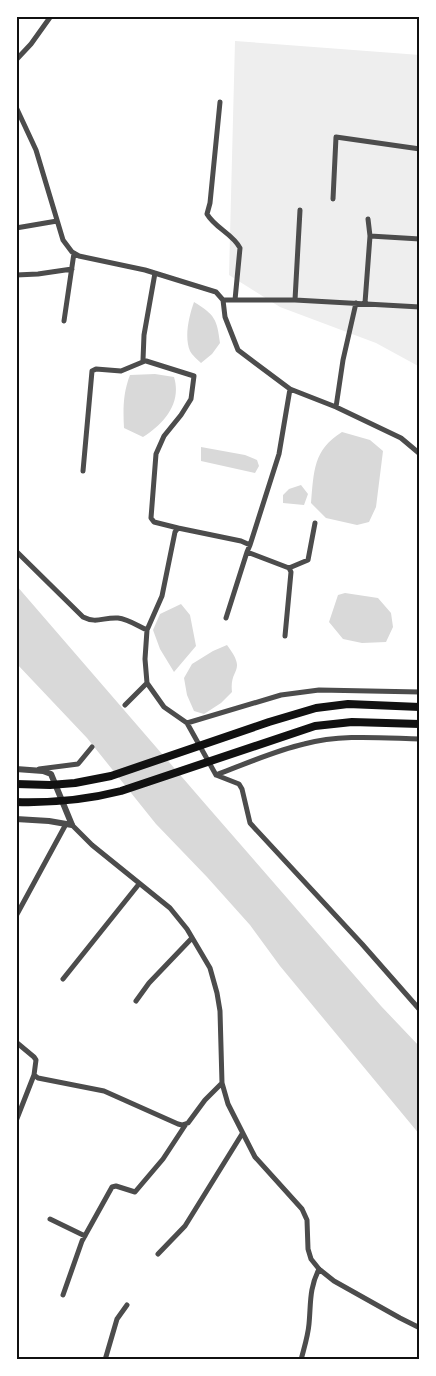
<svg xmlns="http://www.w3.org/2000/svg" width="436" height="1376" viewBox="0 0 436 1376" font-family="Poppins,sans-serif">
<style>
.green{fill:#eee}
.water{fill:#d9d9d9}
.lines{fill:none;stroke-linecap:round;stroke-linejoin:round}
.minor{stroke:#4c4c4c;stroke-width:5}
.tertiary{stroke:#4c4c4c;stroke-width:6}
.primary{stroke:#111;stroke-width:8}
.neatline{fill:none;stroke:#111;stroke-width:2}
</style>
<rect width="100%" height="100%" fill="#fff"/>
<!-- green -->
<path class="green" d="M235 41 420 55V367L376 343 280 307 229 275Z"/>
<!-- water -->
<path class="water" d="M194 302C215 315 217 319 220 343L212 354 201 363C198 360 192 355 190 351 184 337 189 316 194 302Z
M155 374 174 377C182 403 164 424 143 437L124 428C123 409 123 393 130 375Z
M342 432 370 440 383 451 376 507 369 522 357 525 326 518 311 503C314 471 313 450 342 432Z
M201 447 245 455 257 460 259 466 255 473 201 461Z
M301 485 308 494 304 505 283 503V495L289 489Z
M16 585 207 806 381 1006 420 1047V1135L280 966 250 925 207 877 156 824 87 738 16 663Z
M345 593 378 598 391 613 393 627 386 642 362 643 343 639 329 622 338 595Z
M181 604 190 615 196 646 174 672 160 649 153 630 160 614Z
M227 645C248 673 229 667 232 692L221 703 204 714 194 711 187 695 184 678 192 664 213 651Z"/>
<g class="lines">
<!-- minor -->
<path class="minor" d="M16 60 31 44 51 16
M220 102 210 203 207 214C215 228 233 234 240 248L235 300
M16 107 36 150 63 240 72 252 79 256 145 270 216 292 223 300 225 317 238 350 290 389 279 454 250 545 241 541 178 528 175 532 162 596 147 630 145 659 147 683 164 707 187 723 216 775 239 784 242 789 250 823 362 944 420 1010
M333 199 336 137 420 149
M368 219 370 236 420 239
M16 228 57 221
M155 273 144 335 143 360 194 376 191 399 181 415 164 436 156 454 151 518 154 522 178 528
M16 275 38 274 72 269
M223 300H295L420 307
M295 300 300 210
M365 303 370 236
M64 321 74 253
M290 389 336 407 401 438 420 454
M336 407 343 360 356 303
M83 471 92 371 96 369 121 371 145 361
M250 545 247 552 289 568 291 572 285 636
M16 551 83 617C97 624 103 617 118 618 128 619 138 626 147 630
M289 568 308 560 315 523
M226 618 247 552
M125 705 147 683
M187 723 281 695 319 690 420 692
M39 769 78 764 92 747
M216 775C245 764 274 751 304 744 342 734 381 738 420 739
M72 825 92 845 170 908 187 929 210 968 217 993 220 1011 222 1083 228 1104 255 1157 302 1209 307 1220 308 1249 311 1259 319 1269 334 1281 400 1318 420 1328
M16 916 66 824
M63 979 139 884
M136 1001 149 983 192 938
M16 1042 34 1057 36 1060 34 1075 38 1078 104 1091 178 1124 182 1125 188 1123 205 1100 222 1083
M16 1121 34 1075
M50 1219 85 1236
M158 1254 185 1226 242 1134
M63 1295 82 1241 112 1187 116 1186 135 1192 163 1159 186 1124
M105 1360 117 1319 127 1305
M301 1360C304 1348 308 1336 309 1324 311 1303 309 1289 319 1269"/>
<!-- tertiary -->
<path class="tertiary" d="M16 769 43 771 51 774 72 825
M16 819 49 821 72 825"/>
<!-- primary -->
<path class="primary" d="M16 784 50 785 75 783 111 776 269 722 316 708 348 704 420 707
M16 802C52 803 86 800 121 791L315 726 352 722 420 724"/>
</g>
<!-- border -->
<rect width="436" height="1376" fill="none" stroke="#ffffff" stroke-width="35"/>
<rect x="18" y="18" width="400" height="1340" class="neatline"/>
</svg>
